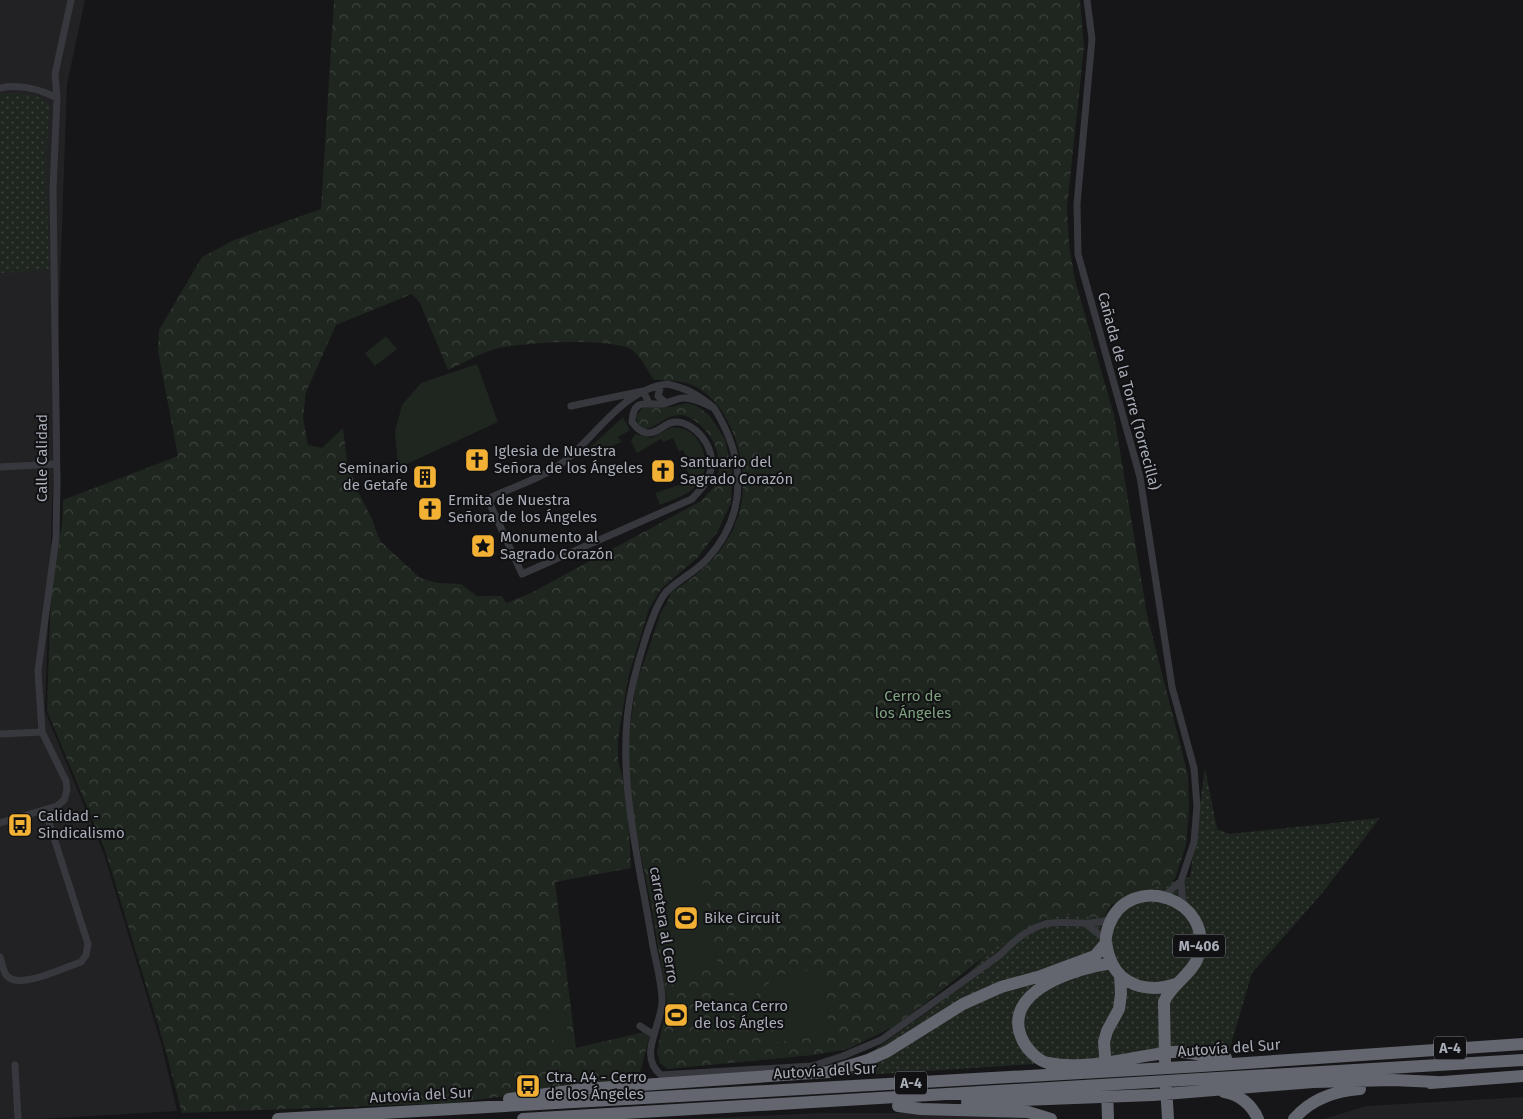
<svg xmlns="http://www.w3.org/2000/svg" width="1523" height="1119" viewBox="0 0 1523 1119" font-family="'Fira Sans',sans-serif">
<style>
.built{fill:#222225}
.grass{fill:url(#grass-dots)}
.forest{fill:url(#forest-crowns)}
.garden{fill:#1e261f}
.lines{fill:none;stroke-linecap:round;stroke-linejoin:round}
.street{stroke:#37383d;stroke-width:7}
.highway{stroke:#63666e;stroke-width:12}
.labels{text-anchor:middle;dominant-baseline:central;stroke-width:4;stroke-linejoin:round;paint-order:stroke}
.shield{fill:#111113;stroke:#7b7e86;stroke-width:1}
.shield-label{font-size:14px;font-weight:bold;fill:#a8adb8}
.street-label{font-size:15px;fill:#a8adb8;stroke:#111113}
.poi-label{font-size:15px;fill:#a8adb8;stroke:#111113;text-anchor:start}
.park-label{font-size:15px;fill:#7fa381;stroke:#111113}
</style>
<defs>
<pattern id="grass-dots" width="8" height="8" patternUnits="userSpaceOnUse" patternTransform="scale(1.25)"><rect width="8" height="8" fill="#1e261f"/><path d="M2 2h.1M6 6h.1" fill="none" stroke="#3c433d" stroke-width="1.8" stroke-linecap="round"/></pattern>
<pattern id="forest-crowns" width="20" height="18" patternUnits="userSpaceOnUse" patternTransform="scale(1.25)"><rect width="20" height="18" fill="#1e261f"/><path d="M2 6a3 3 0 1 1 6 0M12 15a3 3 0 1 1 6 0" fill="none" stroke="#3c433d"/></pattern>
</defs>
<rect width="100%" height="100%" fill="#161618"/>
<!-- built -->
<path class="built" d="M0 0H85L67 84 45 711 104 854 162 1046 177 1111 40 1119H0Z
M1523 1097V1119H1324L1366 1106Z
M820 1113H947L1030 1119H691Z"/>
<!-- grass -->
<path class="grass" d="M0 94C14 93 42 92 49 106L46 165 49 270 0 273Z
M1205 768 1217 829 1229 834 1380 818 1323 892 1252 973 1229 1051 837 1077 938 1004 993 948 1053 915 1104 916 1122 896 1190 877Z"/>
<!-- forest -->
<path class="forest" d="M334 0H1080L1084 47 1067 207 1069 245 1075 280 1114 415 1147 615 1188 775 1189 810 1186 845 1175 879 1164 887H1152L1111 905 1104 916 1097 918 1070 915 1048 917 999 945 897 1025 848 1049 813 1055 668 1069 660 1063 657 1053 667 1001 652 910 627 785 629 736 636 684 662 610 667 603 671 592C702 574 731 546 740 510 750 471 735 410 698 388 685 380 669 380 654 380 648 372 640 355 632 350 612 337 512 342 489 351 475 356 461 364 448 370L420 303 412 294 336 325 306 392 303 417 308 445 322 448 343 428 347 461 358 492 372 519 380 541 420 578 438 583 461 584 477 596H502L506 603 531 593 701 501C705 497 710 492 714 486 725 467 717 439 701 426 696 421 688 415 680 415 666 415 658 427 645 429L638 424 636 416 643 407H671L686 403 697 406 709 415 725 439 732 472 731 503 718 531 698 557 661 589 649 609 628 678 618 739V761L627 793 631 868 555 882 576 1048 644 1032 650 1034 640 1073 629 1080 452 1103 182 1113 165 1048 105 850 47 711 51 587 62 524 63 500 178 456 158 351 159 330 202 257 234 240 321 209Z"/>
<!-- garden -->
<path class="garden" d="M386 336 397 349 375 366 365 353Z
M477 364 498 422 398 468 395 431 402 405 421 383Z
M623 417 630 430 618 437 621 442 589 457 587 450Z
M672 427C675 428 681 427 684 429 705 437 712 468 697 485 688 495 672 500 660 505L655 493 682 484 681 481 690 477 684 463 688 461 683 450 679 452 673 438 663 442 661 439 637 453 631 441 635 434 651 438Z
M698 859 718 965 675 979 654 872Z
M821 969 830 1035 777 1042 768 976Z
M754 976 760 1020 738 1023 732 980Z
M729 994 733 1024 714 1027 710 998Z
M565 1012 570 1049 555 1051 550 1014Z"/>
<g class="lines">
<!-- street -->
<path class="street" d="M1087 0 1092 39 1077 204 1078 254 1140 477 1172 687 1194 768 1197 806 1194 842 1181 881 1183 905
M0 88C19 84 40 89 57 98
M667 384C686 388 699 395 714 408 705 404 695 398 684 398 677 398 669 403 662 404 645 405 633 398 632 422 636 427 640 432 647 433 661 434 665 418 683 423 703 430 716 453 710 473 707 484 699 491 692 499L522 574 490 504 492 497C513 487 539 479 558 466 594 441 620 390 667 384Z
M661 385 658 396 666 403
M571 406 643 391 649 403
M714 408C745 457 749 512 708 558 697 571 679 579 667 591 653 606 638 662 633 683 613 765 639 859 652 941 655 960 662 981 662 1001 662 1025 637 1056 661 1075L812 1066 843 1056 881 1040 1000 955C1012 942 1027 929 1045 924 1065 919 1087 928 1111 919
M0 467 56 464
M0 734 42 732
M0 823 57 806 64 800 67 790 66 781 42 732 38 671 56 538 57 482 53 189 57 98 55 74 71 0
M1164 896 1181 881
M1086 924 1105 939
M0 957C2 962 3 972 7 976 20 990 65 967 81 962L86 955 88 944 45 810
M640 1026 654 1035
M15 1065 18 1119"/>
<!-- highway -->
<path class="highway" d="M1112 963C1077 968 998 991 1023 1041 1027 1049 1038 1061 1048 1063 1089 1071 1132 1056 1173 1052 1190 1050 1208 1059 1226 1058
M1165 1061 1164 1002C1171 984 1192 975 1198 957 1216 899 1130 870 1109 925 1107 931 1105 937 1106 943 1108 956 1113 969 1122 977 1138 990 1158 990 1176 984
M1106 1069 1104 1042 1107 1031 1119 1009 1121 994 1120 975
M1430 1083 1523 1076
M1166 1086 1168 1119
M1107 1089 1108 1119
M1224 1092C1239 1094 1252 1105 1258 1119
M509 1099 584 1089 828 1072 868 1060 888 1051 963 1004 1001 987 1041 976 1095 956 1106 943
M967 1102 1153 1095 1313 1082 1393 1080 1437 1082
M898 1106 921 1109 1028 1112 1051 1119
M278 1119 1202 1066 1523 1044
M523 1119 1523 1060
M1294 1119C1311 1099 1334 1091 1360 1089"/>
</g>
<!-- icons -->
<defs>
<symbol id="church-square" viewBox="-11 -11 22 22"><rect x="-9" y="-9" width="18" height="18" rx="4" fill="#f2b134" stroke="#111113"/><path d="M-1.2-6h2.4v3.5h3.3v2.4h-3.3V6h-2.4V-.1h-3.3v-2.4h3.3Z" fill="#111"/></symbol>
<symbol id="building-square" viewBox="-11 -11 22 22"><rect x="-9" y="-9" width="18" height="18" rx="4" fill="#f2b134" stroke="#111113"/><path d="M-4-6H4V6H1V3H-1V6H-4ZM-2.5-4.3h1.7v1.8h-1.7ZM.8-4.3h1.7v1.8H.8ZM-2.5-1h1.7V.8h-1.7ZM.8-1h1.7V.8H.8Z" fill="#111"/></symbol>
<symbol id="sight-square" viewBox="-11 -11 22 22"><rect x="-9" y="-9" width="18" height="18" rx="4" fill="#f2b134" stroke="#111113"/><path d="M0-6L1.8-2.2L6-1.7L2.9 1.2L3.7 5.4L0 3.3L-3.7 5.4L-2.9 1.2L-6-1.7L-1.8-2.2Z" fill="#111"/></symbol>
<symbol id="bus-square" viewBox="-11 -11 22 22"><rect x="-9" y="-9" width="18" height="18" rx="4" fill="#f2b134" stroke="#111113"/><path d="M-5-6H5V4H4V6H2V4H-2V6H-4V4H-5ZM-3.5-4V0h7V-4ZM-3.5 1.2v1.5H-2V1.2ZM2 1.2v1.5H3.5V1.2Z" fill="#111"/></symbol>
<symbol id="stadium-square" viewBox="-11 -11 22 22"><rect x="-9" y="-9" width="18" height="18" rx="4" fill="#f2b134" stroke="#111113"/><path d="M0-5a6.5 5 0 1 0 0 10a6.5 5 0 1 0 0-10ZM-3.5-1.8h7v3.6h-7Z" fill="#111"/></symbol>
</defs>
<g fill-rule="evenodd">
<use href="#church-square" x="463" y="446" width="28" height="28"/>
<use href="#church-square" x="649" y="457" width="28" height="28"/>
<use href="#building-square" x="411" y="463" width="28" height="28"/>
<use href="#church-square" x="416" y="495" width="28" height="28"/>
<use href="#sight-square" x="469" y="532" width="28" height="28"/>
<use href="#bus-square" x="6" y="811" width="28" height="28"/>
<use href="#stadium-square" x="672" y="904" width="28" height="28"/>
<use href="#stadium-square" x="662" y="1001" width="28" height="28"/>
<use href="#bus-square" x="514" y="1072" width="28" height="28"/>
</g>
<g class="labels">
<!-- shield labels -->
<g class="shield">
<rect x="1173" y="934.5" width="52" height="23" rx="4"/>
<rect x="1434" y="1036.5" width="32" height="23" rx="4"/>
<rect x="895" y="1071.5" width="32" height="23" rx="4"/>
</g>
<g class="shield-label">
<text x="1199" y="946">M-406</text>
<text x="1450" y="1048">A-4</text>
<text x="911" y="1083">A-4</text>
</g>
<!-- street labels -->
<g class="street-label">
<text transform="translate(1129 391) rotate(75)">Cañada de la Torre (Torrecilla)</text>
<text transform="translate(42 458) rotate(-90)">Calle Calidad</text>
<text transform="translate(664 925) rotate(81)">carretera al Cerro</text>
<text transform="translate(1229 1048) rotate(-4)">Autovía del Sur</text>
<text transform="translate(825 1071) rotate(-3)">Autovía del Sur</text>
<text transform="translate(421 1095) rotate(-3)">Autovía del Sur</text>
</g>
<!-- poi labels -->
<g class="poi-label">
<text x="494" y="451">Iglesia de Nuestra<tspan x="494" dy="17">Señora de los Ángeles</tspan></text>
<text x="680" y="462">Santuario del<tspan x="680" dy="17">Sagrado Corazón</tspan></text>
<text x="408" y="468" text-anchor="end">Seminario<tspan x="408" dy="17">de Getafe</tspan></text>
<text x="448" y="500">Ermita de Nuestra<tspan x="448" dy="17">Señora de los Ángeles</tspan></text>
<text x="500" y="537">Monumento al<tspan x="500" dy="17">Sagrado Corazón</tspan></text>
<text x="38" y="816">Calidad -<tspan x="38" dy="17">Sindicalismo</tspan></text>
<text x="704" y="918">Bike Circuit</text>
<text x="694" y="1006">Petanca Cerro<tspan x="694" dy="17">de los Ángles</tspan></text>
<text x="546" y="1077">Ctra. A4 - Cerro<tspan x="546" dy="17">de los Ángeles</tspan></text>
</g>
<!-- park labels -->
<g class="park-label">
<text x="913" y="696">Cerro de<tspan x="913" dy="17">los Ángeles</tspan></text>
</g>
</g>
</svg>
